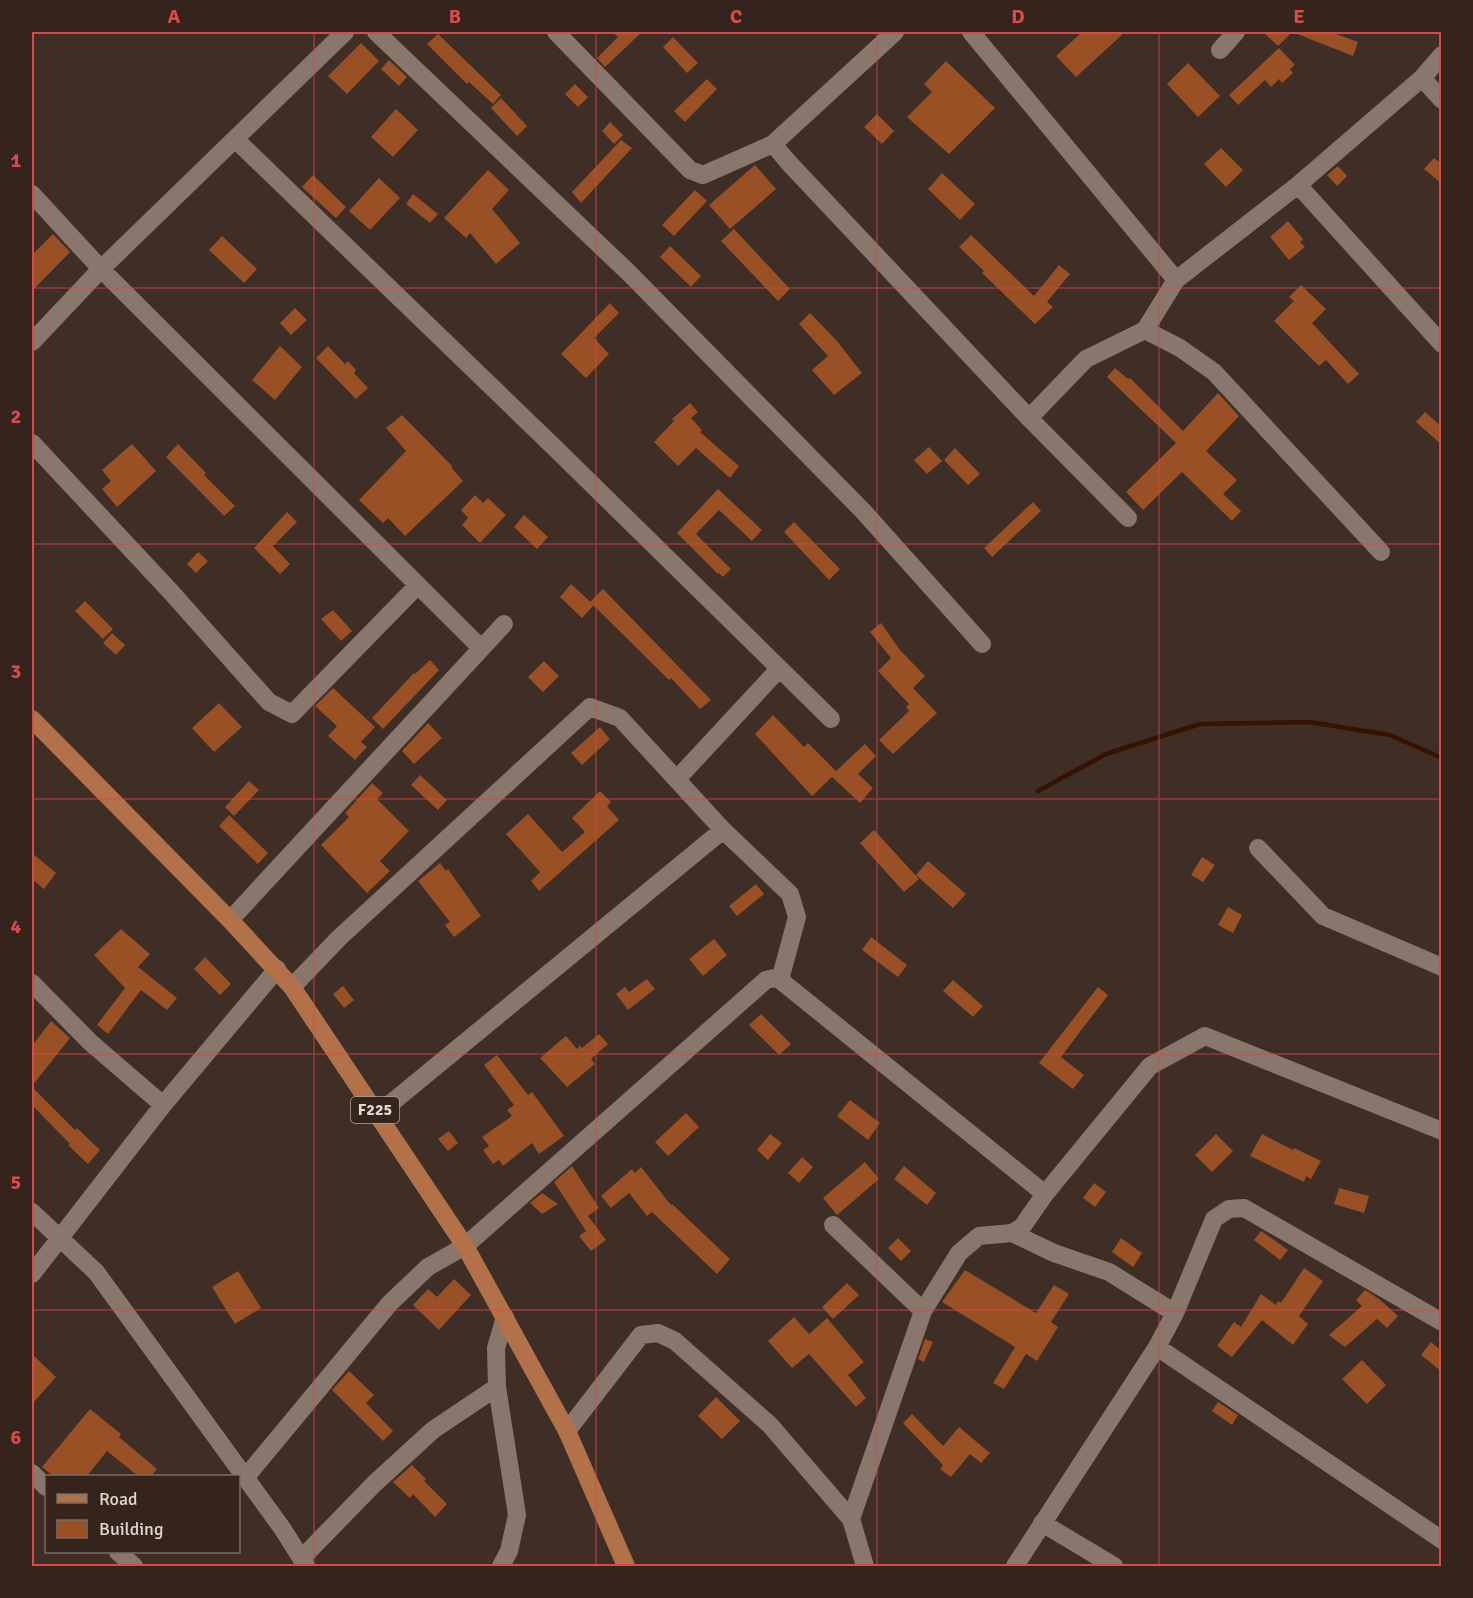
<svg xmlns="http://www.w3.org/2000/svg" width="1473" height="1598" viewBox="0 0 1473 1598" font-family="Signika,sans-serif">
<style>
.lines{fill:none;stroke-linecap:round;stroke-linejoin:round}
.stream{stroke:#361200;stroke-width:4.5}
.building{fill:#985024}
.minor{stroke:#89766c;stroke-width:18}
.major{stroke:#b37149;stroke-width:18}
.grid{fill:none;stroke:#d84b4a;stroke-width:1.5;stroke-opacity:0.55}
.labels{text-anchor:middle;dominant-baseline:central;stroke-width:4.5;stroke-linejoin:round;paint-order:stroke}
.shield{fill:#34241c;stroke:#ada19b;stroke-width:1.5}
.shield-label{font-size:16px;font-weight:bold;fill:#e1d6d1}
.neatline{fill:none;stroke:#d84b4a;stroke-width:2}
.grid-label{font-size:20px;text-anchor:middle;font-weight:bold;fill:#d84b4a}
</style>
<rect width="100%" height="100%" fill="#3e2e25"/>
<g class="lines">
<!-- stream -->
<path class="stream" d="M1038 791 1106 754 1200 724 1309 722 1390 735 1442 758"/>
</g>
<!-- building -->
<path class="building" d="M613 32H642L605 67 597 58 618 37Z
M1082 32H1125L1076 77 1056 56Z
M1263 32H1292L1278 46Z
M1292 32H1331L1358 42 1353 56Z
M438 34 501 95 493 104 469 82 467 84 427 44Z
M673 37 698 63 687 73 663 47Z
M361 43 379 61 347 94 328 76Z
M1279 48 1295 65 1290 69 1293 73 1282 83 1279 79 1271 87 1265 80 1238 105 1229 95Z
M389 60 407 77 399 86 381 69Z
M946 61 995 108 949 154 907 117 932 92 924 84Z
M1188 63 1220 96 1198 117 1167 84Z
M707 79 717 89 685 122 674 111Z
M575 84 588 97 578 107 565 94Z
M501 98 527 126 517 136 491 108Z
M396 109 418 130 393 157 371 137Z
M877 114 894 131 882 144 864 127Z
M610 122 623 135 614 144 602 131Z
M621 140 632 148 581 203 572 192Z
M1221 148 1243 170 1226 187 1204 164Z
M1434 158 1442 164V184L1424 169Z
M755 165 776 189 730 229 709 205Z
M1338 166 1347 176 1337 186 1327 175Z
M488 170 509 190 492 209 520 243 496 264 470 233 466 238 444 218Z
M942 173 975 204 960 220 928 189Z
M313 175 346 207 336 218 302 187Z
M379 178 400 198 370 230 349 211Z
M695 190 707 201 674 236 662 225Z
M413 194 438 214 430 223 406 204Z
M1288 221 1303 239 1300 242 1305 247 1289 260 1270 237Z
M734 229 790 289 778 301 721 241Z
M53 234 70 252 32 291V255Z
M971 235 1034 296 1059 265 1070 274 1047 302 1053 307 1035 324 982 273 984 271 959 247Z
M222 236 257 269 244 283 209 250Z
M670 246 701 276 691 287 660 257Z
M1301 285 1326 309 1312 323 1359 374 1348 384 1326 360 1319 366 1274 321 1294 301 1289 297Z
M610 303 619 313 594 338 609 354 586 378 561 354Z
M295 308 307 320 291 335 280 323Z
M810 313 837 341 862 373 834 395 812 370 828 356 799 324Z
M280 346 302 367 275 400 252 380Z
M328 346 345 364 348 361 356 370 354 373 368 388 356 399 316 358Z
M1115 368 1128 379 1130 378 1183 431 1218 393 1239 416 1206 451 1237 480 1223 494 1241 511 1232 521 1182 472 1143 510 1126 492 1176 443 1107 377Z
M690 403 698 412 691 418 702 430 700 432 739 466 730 478 696 448 678 466 654 442 674 421 672 419Z
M1425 412 1442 427V445L1416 422Z
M402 415 452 466 451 467 463 481 405 536 388 518 383 523 359 500 406 451 386 428Z
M132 444 156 471 117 507 102 489 111 481 102 470Z
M178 444 206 473 204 475 235 506 224 516 166 457Z
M929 447 942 461 927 474 914 460Z
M955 448 980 474 968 485 944 460Z
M718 489 762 530 752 541 719 510 696 534 731 569 723 577 719 573 718 574 677 533Z
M475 495 483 503 488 498 506 515 480 543 462 525 468 518 461 510Z
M1033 502 1041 511 992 557 984 548Z
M287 512 297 522 273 546 290 564 280 574 254 548Z
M524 515 548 537 537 549 514 527Z
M794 522 840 569 829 580 784 532Z
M198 552 208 561 196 573 187 564Z
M571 584 594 605 582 618 560 597Z
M603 589 711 700 700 709 671 678 669 680 590 602Z
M85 601 113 629 103 639 75 611Z
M333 610 352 631 341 641 321 619Z
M881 623 900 650 925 676 913 688 937 713 893 754 879 740 909 711 906 707 909 704 878 671 891 658 870 632Z
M112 633 125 645 116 655 103 643Z
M430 660 439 670 383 729 372 718 414 673 415 674Z
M544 661 559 676 543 692 528 677Z
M333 688 375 727 361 742 367 747 355 760 328 736 337 726 315 706Z
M219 703 242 727 214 752 192 728Z
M773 715 804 747 808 743 836 771 865 744 876 756 858 774 873 788 860 803 832 777 812 796 755 734Z
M428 723 442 738 414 764 402 751Z
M600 727 610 739 582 765 571 753Z
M420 775 447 800 438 810 411 785Z
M249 781 259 790 234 816 225 807Z
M372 783 383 793 377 799 409 831 380 861 390 871 367 893 321 845 349 817 345 813Z
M600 791 611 802 607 806 619 820 539 891 531 881 540 872 506 834 528 814 562 852 585 832 572 818Z
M229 815 268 853 258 864 219 826Z
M874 830 919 879 904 892 860 843Z
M32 853 56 873 44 889 32 879Z
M1202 857 1215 865 1203 882 1191 875Z
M928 861 966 894 953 908 916 875Z
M440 863 446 871 448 869 481 916 454 937 445 925 450 922 418 881Z
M756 884 764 894 737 916 729 906Z
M1228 907 1242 915 1233 933 1218 925Z
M121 929 150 954 138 967 177 998 167 1010 141 990 108 1034 97 1025 125 988 94 955Z
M871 937 907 965 898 977 862 950Z
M714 939 727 955 703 976 689 959Z
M205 957 231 984 220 995 194 969Z
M647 979 655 989 628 1010 616 994 625 987 629 992Z
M953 980 983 1006 973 1017 943 991Z
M343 986 354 1000 344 1008 333 994Z
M1098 987 1108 995 1061 1057 1084 1075 1073 1089 1039 1063Z
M761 1014 791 1044 779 1055 749 1025Z
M51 1021 70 1038 32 1086V1046Z
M599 1034 608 1044 591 1059 595 1064 567 1087 540 1058 566 1036 577 1049 580 1045 582 1048Z
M497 1055 528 1095 532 1092 564 1136 539 1154 532 1143 503 1166 499 1160 493 1164 483 1150 489 1146 482 1137 512 1116 507 1110 514 1105 484 1065Z
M32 1087 75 1130 77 1128 100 1150 88 1164 68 1145 70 1144 32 1105Z
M850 1100 880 1123 868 1140 837 1116Z
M686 1113 699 1127 668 1156 655 1142Z
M449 1131 458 1143 448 1151 438 1139Z
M770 1134 782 1143 768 1160 757 1150Z
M1216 1134 1233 1151 1212 1172 1195 1155Z
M1262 1134 1293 1150 1294 1148 1321 1161 1311 1179 1306 1176 1304 1182 1250 1156Z
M802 1157 813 1167 799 1183 788 1173Z
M865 1162 879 1179 837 1215 823 1198Z
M572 1166 599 1208 588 1216 606 1240 591 1251 579 1236 586 1231 554 1182Z
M904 1166 936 1193 927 1205 894 1179Z
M641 1167 671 1205 672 1204 730 1259 717 1274 652 1212 647 1216 629 1193 611 1208 601 1196 632 1169 635 1173Z
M1094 1183 1106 1192 1095 1207 1083 1198Z
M1339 1188 1369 1196 1364 1213 1334 1204Z
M542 1193 558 1204 542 1214 530 1203Z
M1261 1231 1288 1250 1280 1260 1254 1240Z
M898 1238 911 1251 901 1261 888 1248Z
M1121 1238 1142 1253 1133 1267 1112 1252Z
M1304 1268 1323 1281 1299 1316 1308 1324 1293 1345 1262 1320 1232 1357 1217 1346 1234 1322 1241 1327 1261 1294 1276 1305 1278 1301 1281 1303Z
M965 1270 1036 1313 1054 1285 1069 1294 1051 1322 1058 1327 1037 1361 1026 1354 1004 1389 993 1383 1015 1347 942 1302Z
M238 1271 261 1308 235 1324 212 1287Z
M454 1279 471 1295 439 1330 413 1305 428 1289 437 1297Z
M847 1283 859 1295 833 1319 822 1307Z
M1365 1290 1379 1299 1398 1316 1387 1328 1377 1319 1345 1347 1329 1335 1362 1306 1356 1300Z
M794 1317 809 1334 827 1318 864 1362 848 1375 866 1398 856 1407 809 1354 792 1368 768 1341Z
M925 1339 933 1342 924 1362 918 1359Z
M1431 1342 1442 1351V1372L1421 1355Z
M32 1354 56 1377 32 1404Z
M1362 1360 1386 1385 1367 1404 1342 1379Z
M349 1371 374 1395 366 1403 393 1431 383 1441 332 1390Z
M716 1397 740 1421 722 1439 698 1416Z
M1218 1402 1238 1415 1232 1425 1212 1411Z
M90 1409 121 1434 119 1437 157 1469 151 1476H138L107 1451 87 1476H53L42 1467Z
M912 1414 943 1446 959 1427 990 1453 981 1463 970 1454 951 1477 940 1469 943 1465 903 1423Z
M412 1465 426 1479 424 1481 447 1504 435 1517 413 1494 410 1498 393 1482Z"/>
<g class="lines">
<!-- minor -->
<path class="minor" d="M376 32 630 274 863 511 982 644
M556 32 690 170 703 175 773 144 895 32
M971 32 1176 280
M1220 50 1236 32
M1422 78 1442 100
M235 139 556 449 831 719
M773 144 789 163 1029 418 1128 518
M1298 185 1442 344
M32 194 101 269 481 648
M1145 330 1180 348 1214 372 1381 552
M32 342 101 269 345 32
M1029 418 1086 359 1145 330 1176 280 1298 185 1422 78 1442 55
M32 443 171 592 269 702 292 714 418 585
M677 779 779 669
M1258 848 1323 916 1442 967
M230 920 504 624
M32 983 90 1042 163 1105
M292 987 339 938 590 707 620 718 723 830 790 894 797 917 780 980
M378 1114 723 830
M32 1212 96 1272 282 1528 306 1566
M833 1225 923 1311
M1012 1233 1054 1253 1109 1272 1175 1313
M32 1274 163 1105 277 969
M1157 1347 1442 1540
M567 1431 641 1335 658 1333 675 1341 770 1425 851 1519 865 1566
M32 1473 46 1487
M245 1478 390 1303 428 1267 465 1246 766 980 774 978 780 980 1045 1194
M851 1519 923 1311 959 1253 979 1236 1012 1233 1022 1227 1045 1194 1150 1066 1205 1036 1442 1131
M1042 1523 1114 1566
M118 1552 134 1566
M301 1559 375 1483 433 1430 497 1387
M501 1566 509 1551 517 1515 497 1387 496 1348 505 1317
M1015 1566 1157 1347 1175 1313 1214 1219 1229 1209 1244 1208 1442 1322"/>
<!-- major -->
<path class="major" d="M32 719 230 920 292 987 465 1246 567 1431 626 1566"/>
</g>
<!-- grid -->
<path class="grid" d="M314 32V1566M596 32V1566M877 32V1566M1159 32V1566M32 288H1442M32 544H1442M32 799H1442M32 1054H1442M32 1310H1442"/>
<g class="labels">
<!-- shield labels -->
<rect class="shield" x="351" y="1097" width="48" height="26" rx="4.5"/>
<g class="shield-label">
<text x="375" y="1110">F225</text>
</g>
</g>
<!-- border -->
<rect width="1473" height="1598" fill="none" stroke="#34241c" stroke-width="66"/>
<!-- legend -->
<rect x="45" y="1475" width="195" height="78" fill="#34241c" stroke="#796b64" stroke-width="1.5"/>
<rect x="57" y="1494" width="30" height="9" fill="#b37149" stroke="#796b64" stroke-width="1.5"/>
<text x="99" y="1505" font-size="18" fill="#e1d6d1">Road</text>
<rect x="57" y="1520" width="30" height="18" fill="#985024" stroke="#796b64" stroke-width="1.5"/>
<text x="99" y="1535" font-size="18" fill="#e1d6d1">Building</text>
<rect x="33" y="33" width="1407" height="1532" class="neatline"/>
<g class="grid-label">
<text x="174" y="23">A</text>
<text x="455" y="23">B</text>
<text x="736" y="23">C</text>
<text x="1018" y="23">D</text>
<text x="1299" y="23">E</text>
<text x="16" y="167">1</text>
<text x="16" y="423">2</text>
<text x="16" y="678">3</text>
<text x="16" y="933">4</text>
<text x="16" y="1189">5</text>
<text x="16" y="1444">6</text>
</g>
</svg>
